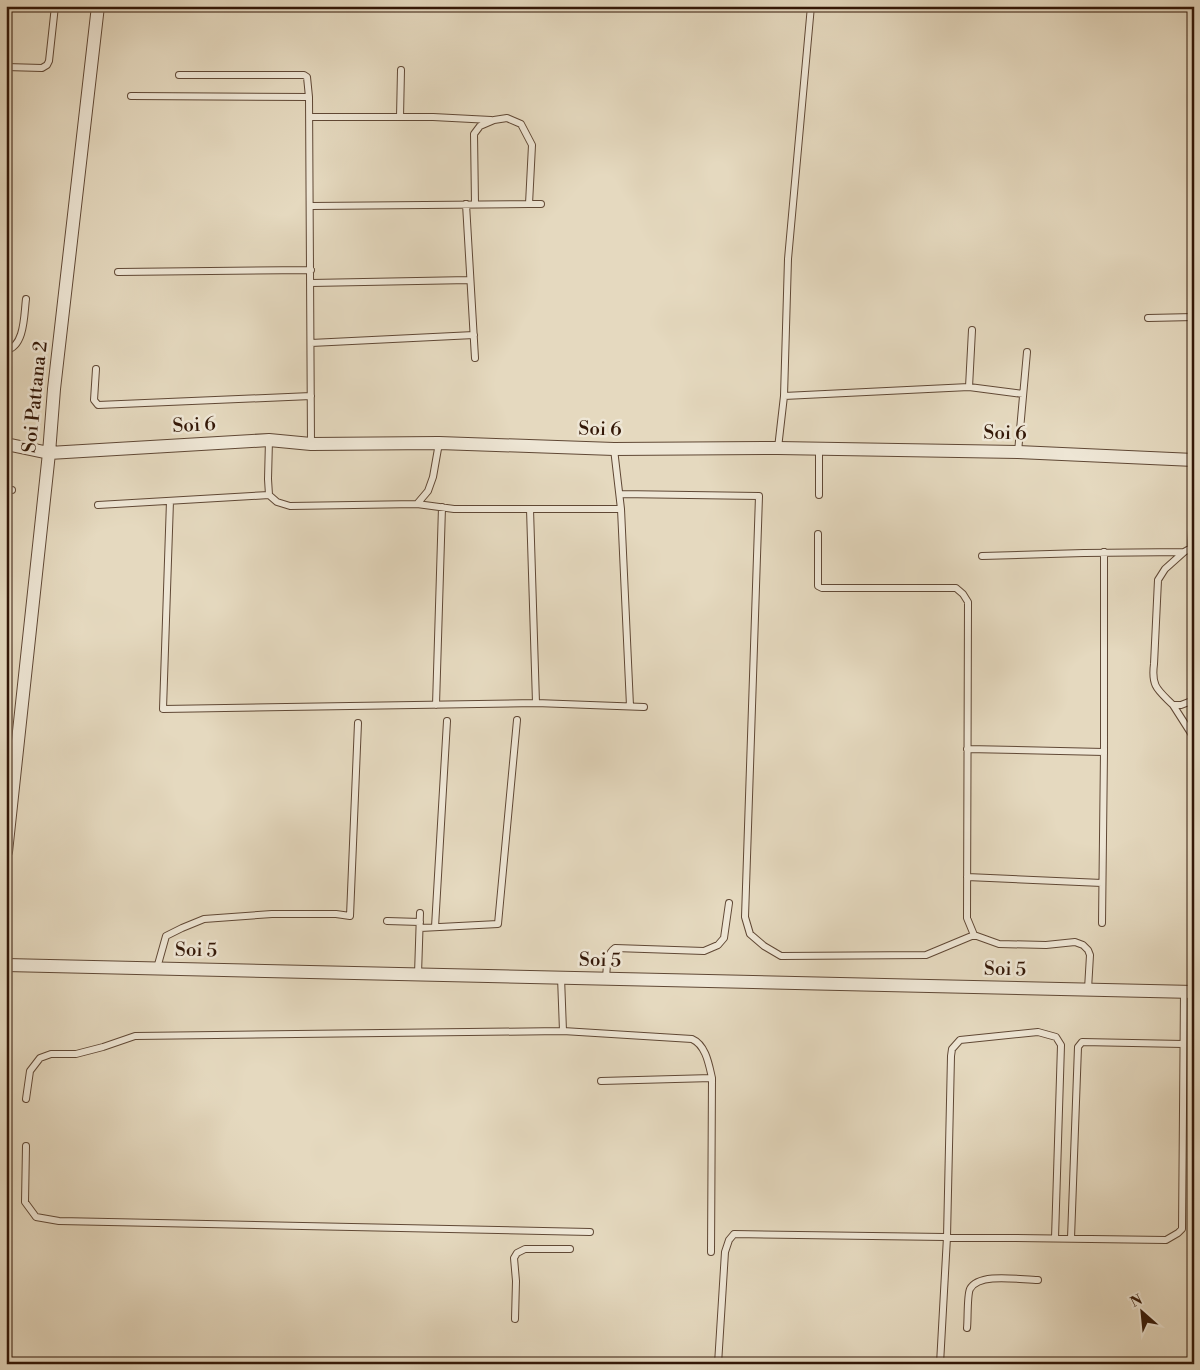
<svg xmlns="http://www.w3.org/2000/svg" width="1200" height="1370" viewBox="0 0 1200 1370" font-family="'Libre Bodoni',serif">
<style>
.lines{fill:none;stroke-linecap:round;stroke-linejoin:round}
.lane-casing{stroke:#604835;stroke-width:8}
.street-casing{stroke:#604835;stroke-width:14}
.lane{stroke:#eee6d5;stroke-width:6}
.street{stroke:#eee6d5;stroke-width:12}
.labels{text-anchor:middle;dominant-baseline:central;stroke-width:5;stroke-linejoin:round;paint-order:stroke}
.street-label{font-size:19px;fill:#331707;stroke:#eee6d5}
</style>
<rect width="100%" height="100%" fill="#e5d9bf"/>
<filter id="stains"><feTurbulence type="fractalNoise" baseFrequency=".004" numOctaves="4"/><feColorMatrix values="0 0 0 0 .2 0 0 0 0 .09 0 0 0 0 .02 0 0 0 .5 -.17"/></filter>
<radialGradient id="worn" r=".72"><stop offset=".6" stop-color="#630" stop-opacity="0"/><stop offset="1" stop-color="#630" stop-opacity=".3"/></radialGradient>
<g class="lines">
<defs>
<path id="lane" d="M6 67 42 68 47 65 49 61 55 6
M179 75H304L307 77 309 97 311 444
M131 96 309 97
M310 117H433L491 120
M400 117 401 70
M466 204 475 358
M475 204 474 134 480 126 494 120 507 118 521 124 532 145 529 204H541
M311 206 529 204
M118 272 311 270
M311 283 470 280
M1148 318 1194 317
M972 330 969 387 1023 394
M311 343 474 335
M6 350C25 347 24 314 26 299
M96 369 94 400 98 405 311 396
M784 396 969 387
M778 448 784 396 788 259 811 6
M614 449 621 509 630 706
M1018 452 1027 352
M6 490H12
M620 494 759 496 745 917 750 934 764 946 781 956 926 955 974 935
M269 495 277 502 290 506 417 504 428 491 433 477 439 443
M819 495V449
M170 501 163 709 536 703 530 509
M417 504 454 509H621
M98 505 269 495 268 479 269 440
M818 534V586L822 588H956L963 594 968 602 967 918 974 935 999 944 1046 945 1075 942 1083 945 1088 950 1090 955 1088 989
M982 556 1084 553 1184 552 1191 548 1194 494
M1194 700 1181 705H1173L1194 738
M536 703 644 707
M436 705 442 507
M1173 705C1158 690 1151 687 1154 664L1158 580 1165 569 1184 552
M967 749 1104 752
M967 877 1102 883
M387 921 420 922
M1102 923 1104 752V552
M435 927 447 721
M420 928 498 924 517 720
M157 968 166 936 182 928 204 919 272 914H336L350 916 358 723
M418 974 420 913
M606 978C607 968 606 954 615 948L704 951 718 945 724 938 729 903
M563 1031 692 1039C706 1045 709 1065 712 1078L711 1252
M601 1081 712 1078
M26 1099 30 1071 40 1058 51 1054H76L103 1047 135 1036 563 1031 561 977
M26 1146 25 1202 36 1217 59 1221 590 1232
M1071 1238 1078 1047 1082 1042 1183 1044
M515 1319 516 1281 514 1258 517 1253 525 1249H570
M967 1328C968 1320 967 1295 970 1289 979 1272 1021 1280 1038 1280
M718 1364 725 1252 729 1240 734 1234 1166 1240 1178 1233 1182 1229 1184 992
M940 1364 947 1237 951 1056 952 1049 960 1040 1038 1032 1056 1037 1061 1045 1055 1238"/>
<path id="street" d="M6 444 49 453 269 440 311 444 439 443 614 449 778 448 1018 452 1194 460
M6 852 49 453 54 389 98 6
M6 965 1194 992"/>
</defs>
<!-- lane casing -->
<use href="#lane" class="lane-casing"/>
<!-- street casing -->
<use href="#street" class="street-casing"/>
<!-- lane -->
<use href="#lane" class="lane"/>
<!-- street -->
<use href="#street" class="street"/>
</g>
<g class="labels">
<!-- street labels -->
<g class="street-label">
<text transform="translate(35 397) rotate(-84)">Soi Pattana 2</text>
<text transform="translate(194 425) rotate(-3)">Soi 6</text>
<text transform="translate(600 429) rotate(1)">Soi 6</text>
<text transform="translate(1005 433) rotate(1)">Soi 6</text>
<text transform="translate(196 950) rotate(1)">Soi 5</text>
<text transform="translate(600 960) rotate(1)">Soi 5</text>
<text transform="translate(1005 969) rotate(1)">Soi 5</text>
</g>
</g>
<!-- margin -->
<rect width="1200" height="1370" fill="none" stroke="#e5d9bf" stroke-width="25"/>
<rect x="8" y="8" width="1185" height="1355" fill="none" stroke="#331707" stroke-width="2.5"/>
<rect x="12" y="12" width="1175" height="1345" fill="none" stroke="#331707"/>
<!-- north arrow -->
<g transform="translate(1142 1312) rotate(333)" stroke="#eee6d5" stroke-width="4" paint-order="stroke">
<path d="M0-4L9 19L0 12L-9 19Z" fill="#331707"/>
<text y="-8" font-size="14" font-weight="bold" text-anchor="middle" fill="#331707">N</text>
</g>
<rect width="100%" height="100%" filter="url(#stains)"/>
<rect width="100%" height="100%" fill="url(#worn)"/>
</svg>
